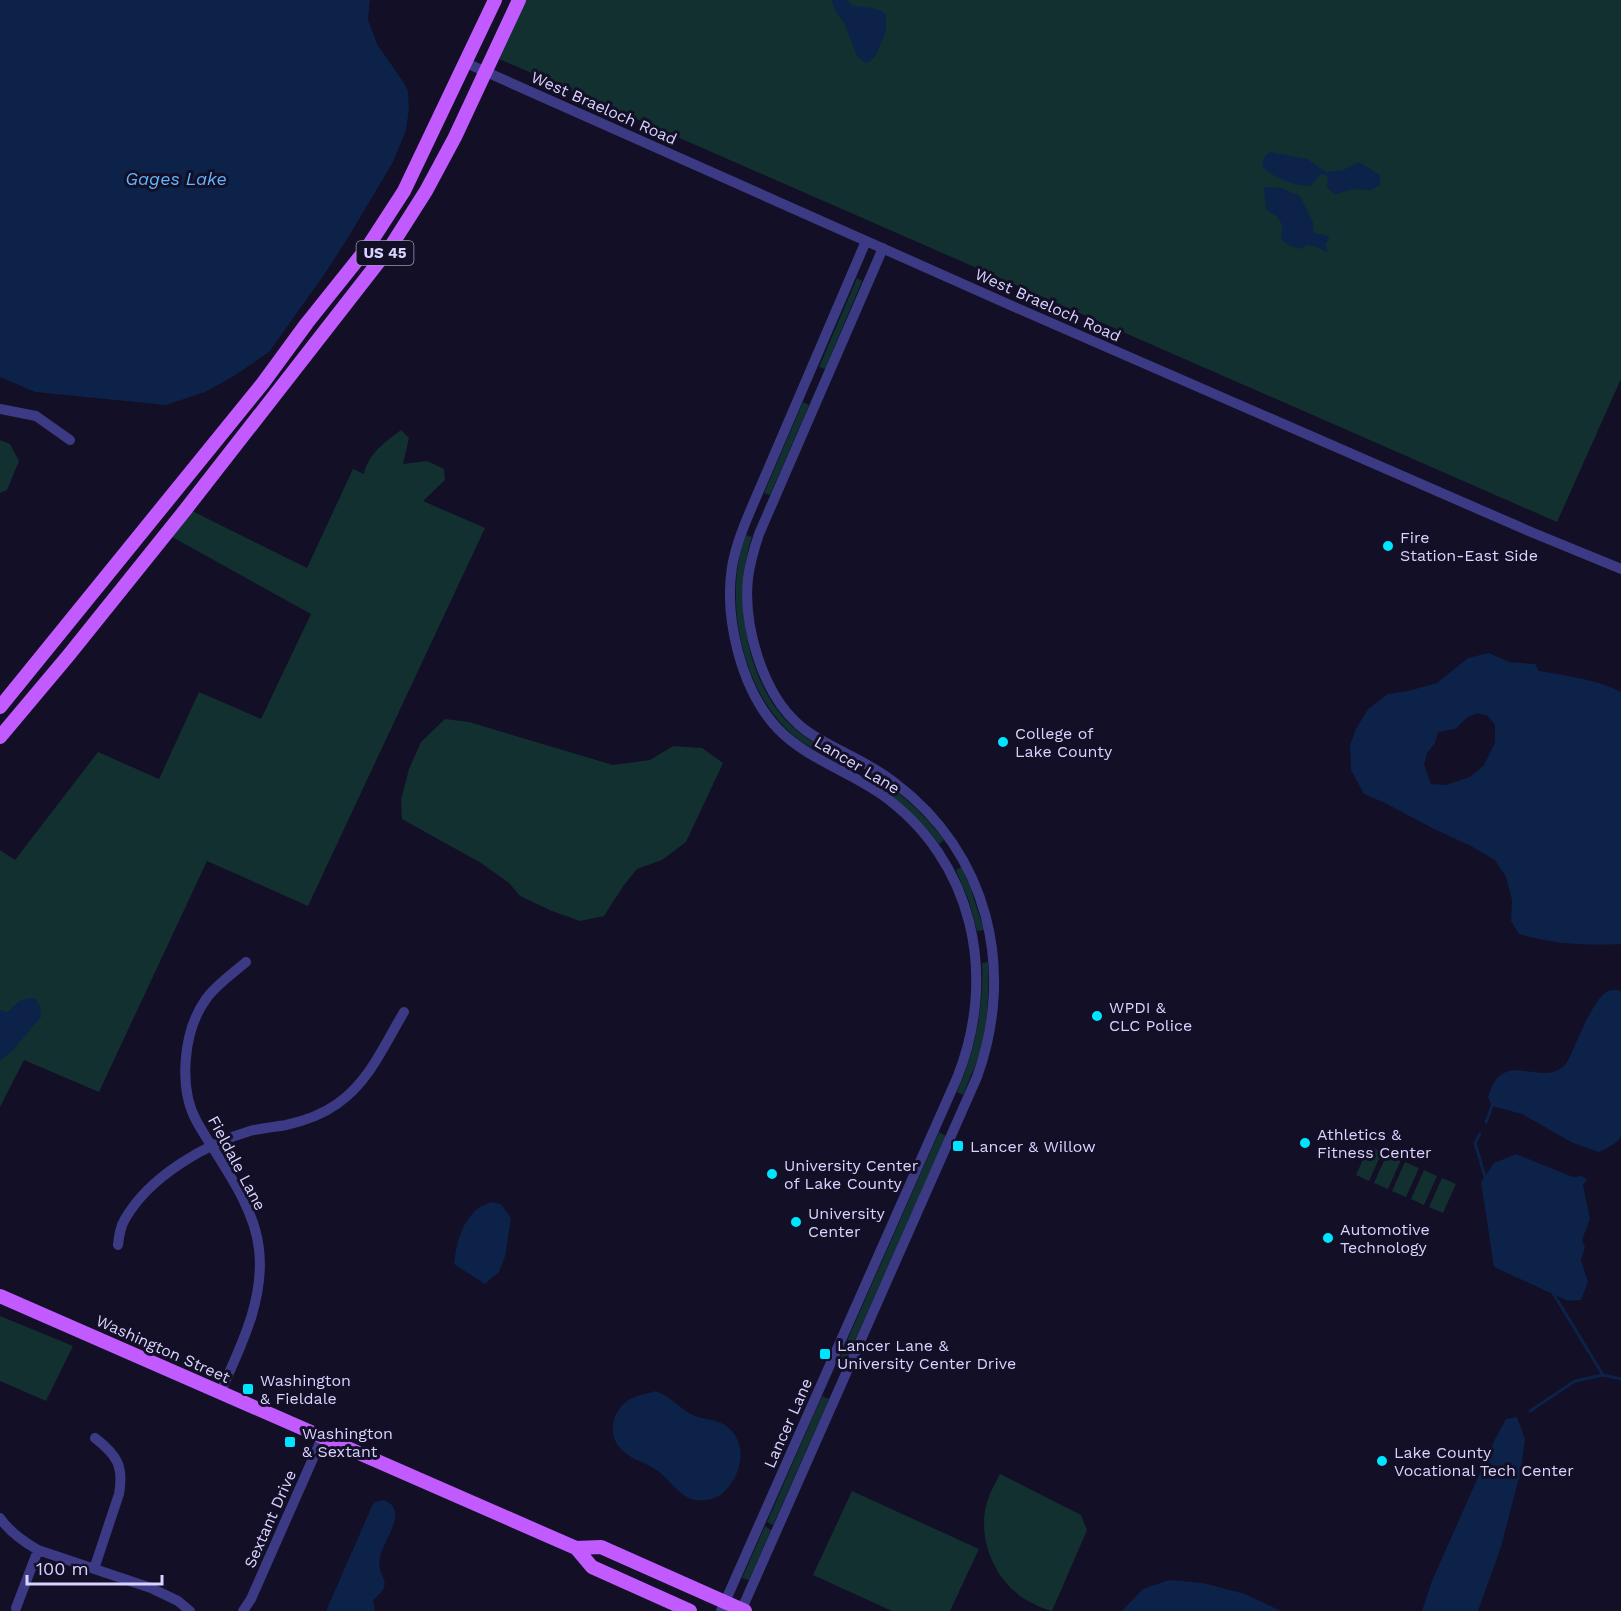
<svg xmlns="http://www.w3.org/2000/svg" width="1621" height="1611" viewBox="0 0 1621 1611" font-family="'Work Sans',sans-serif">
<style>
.green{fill:#12302f}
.water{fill:#0c2248;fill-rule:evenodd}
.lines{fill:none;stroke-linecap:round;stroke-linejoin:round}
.stream{stroke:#0c2248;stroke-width:3}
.minor{stroke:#3d3a85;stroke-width:10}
.major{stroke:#c25bff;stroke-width:14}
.poi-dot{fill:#00e5ff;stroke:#130f26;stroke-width:2}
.labels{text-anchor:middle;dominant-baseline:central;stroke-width:6;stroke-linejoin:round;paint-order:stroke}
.shield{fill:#130f26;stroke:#9e99be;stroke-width:1.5}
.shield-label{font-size:15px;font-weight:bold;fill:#d9d4ff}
.street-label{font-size:16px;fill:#d9d4ff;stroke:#130f26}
.poi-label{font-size:16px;fill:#d9d4ff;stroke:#130f26;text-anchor:start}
.water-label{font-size:18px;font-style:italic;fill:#62b6ff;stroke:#130f26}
</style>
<rect width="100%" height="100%" fill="#130f26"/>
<!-- green -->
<path class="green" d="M524 0H1621V379L1557 522 497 58Z
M857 278 862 281 825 369 819 367Z
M803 402 809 405 770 495 764 493Z
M401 430 409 438 403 464 427 461 444 469 445 480 423 501 485 528 308 906 207 861 99 1092 24 1060 0 1107V850L15 860 98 752 159 779 199 692 261 719 311 614 165 533 186 508 307 568 353 469 364 474C368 454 385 442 401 430Z
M0 440 10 444 19 461 7 490 0 493Z
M746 535 752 537C733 593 744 673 784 718 796 732 812 742 828 751L826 756C808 747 791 736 778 720 739 674 724 591 746 535Z
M445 719 469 722 613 765 650 760 673 746 702 748 723 763 686 842 662 860 637 869 624 885 604 916 580 921 552 911 520 896 509 883 481 863 402 819 401 800 409 769 421 742Z
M866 770C896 789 922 811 944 840L939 844C918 816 892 795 863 776Z
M961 867 969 884 984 930 977 931 969 901 956 870Z
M988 962C989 993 988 1026 979 1056 974 1069 968 1082 963 1095L957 1092C975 1051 984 1008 982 963Z
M939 1132 946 1136 845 1362 839 1359Z
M1369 1146 1382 1152 1369 1181 1356 1175Z
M1387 1154 1401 1160 1388 1189 1374 1183Z
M1405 1162 1419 1168 1406 1197 1392 1191Z
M1424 1170 1437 1176 1424 1205 1411 1199Z
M1442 1178 1456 1184 1443 1213 1429 1207Z
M0 1316 73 1346 46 1401 0 1381Z
M822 1396 829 1399 773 1525 767 1522Z
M1000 1474 1081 1515 1087 1530 1052 1611C1044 1609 1037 1606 1030 1602 995 1584 975 1537 988 1499 991 1490 996 1482 1000 1474Z
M852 1491 979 1549 950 1611H892L813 1575Z
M765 1526 771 1530 749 1580 742 1578Z"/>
<!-- water -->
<path class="water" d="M0 0H370L368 20 377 44 404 83 408 91 409 109 406 130 393 162 349 236 326 272 269 352 234 376 205 392 166 405 35 392 0 377Z
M832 0H847L853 6 872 8 883 12 886 15V31L876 55 870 62 866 63 857 56 845 25 834 8Z
M1270 152 1307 159 1323 170 1328 172 1343 170 1359 162 1380 175V185L1371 190 1351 189 1335 195 1327 187 1328 176 1321 174 1310 186C1293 186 1274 178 1263 167 1262 160 1264 156 1270 152Z
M1268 187 1281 188 1300 196 1313 222V230L1316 234H1321L1328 236 1329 239 1325 245 1328 251 1326 252 1314 246 1308 245 1300 249C1266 238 1290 234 1279 219 1276 215 1271 214 1268 211 1264 207 1266 195 1263 188Z
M1489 653 1509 662 1535 664 1539 671C1566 676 1597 679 1621 692V944C1587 946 1552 944 1519 934L1511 921 1512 900 1506 877 1495 860 1471 846 1434 829 1385 803 1364 794 1351 770 1350 745 1356 729 1368 709 1388 694 1408 691 1437 683 1468 658ZM1478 713 1488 716 1495 725V743L1484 765 1470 777 1446 785 1431 784 1424 765 1427 753 1435 743 1438 732 1455 729 1468 717Z
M1617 990 1621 991V1136C1617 1144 1607 1148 1599 1152L1573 1143 1522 1114 1492 1106 1488 1097C1503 1046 1539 1088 1564 1066 1568 1062 1570 1055 1573 1050 1579 1036 1595 997 1608 991 1611 990 1614 990 1617 990Z
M30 998H35L40 1006 41 1017 13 1050 0 1061V1010L7 1012 21 1000Z
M1516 1154 1573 1177 1582 1176 1587 1180 1583 1185 1590 1219 1582 1240 1585 1247 1581 1260 1588 1282 1581 1300 1568 1301 1494 1267 1481 1182 1494 1163Z
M490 1202 501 1204 511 1218 505 1257 499 1272 485 1284 454 1264C456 1246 460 1226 474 1212 478 1207 485 1205 490 1202Z
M656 1391C669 1396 679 1407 691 1414 700 1419 712 1419 721 1423 743 1433 745 1460 734 1479 727 1490 720 1498 707 1500 682 1504 674 1483 658 1471 647 1463 632 1460 622 1450 606 1435 612 1410 630 1399 638 1395 647 1394 656 1391Z
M1517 1417 1525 1439 1521 1470 1501 1547 1478 1611H1422L1432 1581 1494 1441 1506 1419Z
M383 1500C411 1509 383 1540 380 1558 376 1580 397 1580 373 1600L375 1611H326L372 1506 375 1502Z
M1169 1580 1203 1583 1245 1594 1281 1611H1122L1143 1589Z"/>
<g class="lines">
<!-- stream -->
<path class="stream" d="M1486 1122 1492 1106
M1480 1134 1475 1143 1486 1180
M1553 1293 1603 1375
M1530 1411 1575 1381 1603 1375 1621 1379"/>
<!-- minor -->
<path class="minor" d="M466 63 1010 305 1531 532 1621 569
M0 409 36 416 70 440
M118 1245C119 1236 120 1227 125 1219 149 1177 205 1144 250 1131 262 1128 275 1127 286 1125 304 1121 323 1114 337 1104 370 1081 384 1045 404 1012
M220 1393C240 1348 265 1300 259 1249 254 1203 219 1161 197 1122 178 1088 183 1031 206 999 216 985 232 974 246 962
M0 1518C9 1531 24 1542 38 1550L151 1588 178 1601 190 1611
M94 1569 119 1494C124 1466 117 1455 95 1438
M16 1608 38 1550
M243 1611 251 1599 322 1438
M721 1611 957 1078C998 976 974 860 881 794 848 771 806 758 778 729 741 690 724 618 732 567 736 544 745 523 754 502L866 241
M741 1611 977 1077C1016 969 988 853 895 783 881 772 865 763 849 755 831 745 813 738 798 724 762 692 743 625 748 578 750 563 754 549 759 534L883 248"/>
<!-- major -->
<path class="major" d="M0 707 263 383 307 323 367 248 404 191 495 0
M0 737 68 656 186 509 391 246 426 191 455 137 519 0
M0 1296 576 1548 601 1547 745 1611
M576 1548 592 1567 690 1611"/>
</g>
<!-- markers -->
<g class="poi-dot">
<circle cx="1388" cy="546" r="6"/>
<circle cx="1003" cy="742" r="6"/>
<circle cx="1097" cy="1016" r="6"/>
<circle cx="1305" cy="1143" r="6"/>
<rect x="952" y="1140" width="12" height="12" rx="3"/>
<circle cx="772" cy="1174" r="6"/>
<circle cx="796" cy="1222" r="6"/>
<circle cx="1328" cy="1238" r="6"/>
<rect x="819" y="1348" width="12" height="12" rx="3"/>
<rect x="242" y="1383" width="12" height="12" rx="3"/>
<rect x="284" y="1436" width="12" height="12" rx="3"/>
<circle cx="1382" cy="1461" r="6"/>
</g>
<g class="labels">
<!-- shield labels -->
<rect class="shield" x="356.5" y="241" width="57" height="24" rx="4.5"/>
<g class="shield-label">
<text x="385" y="253">US 45</text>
</g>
<!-- street labels -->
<g class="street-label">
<text transform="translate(604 108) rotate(24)">West Braeloch Road</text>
<text transform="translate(1048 305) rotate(24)">West Braeloch Road</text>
<text transform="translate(857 765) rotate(31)">Lancer Lane</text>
<text transform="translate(237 1163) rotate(62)">Fieldale Lane</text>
<text transform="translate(163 1349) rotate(24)">Washington Street</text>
<text transform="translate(788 1423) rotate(-66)">Lancer Lane</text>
<text transform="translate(270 1519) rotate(-66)">Sextant Drive</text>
</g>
<!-- poi labels -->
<g class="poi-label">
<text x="1400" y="537">Fire<tspan x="1400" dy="18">Station-East Side</tspan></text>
<text x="1015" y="733">College of<tspan x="1015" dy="18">Lake County</tspan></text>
<text x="1109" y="1007">WPDI &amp;<tspan x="1109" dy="18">CLC Police</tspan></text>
<text x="1317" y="1134">Athletics &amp;<tspan x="1317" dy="18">Fitness Center</tspan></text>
<text x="970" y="1146">Lancer &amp; Willow</text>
<text x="784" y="1165">University Center<tspan x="784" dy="18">of Lake County</tspan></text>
<text x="808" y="1213">University<tspan x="808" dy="18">Center</tspan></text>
<text x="1340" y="1229">Automotive<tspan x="1340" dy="18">Technology</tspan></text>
<text x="837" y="1345">Lancer Lane &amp;<tspan x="837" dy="18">University Center Drive</tspan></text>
<text x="260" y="1380">Washington<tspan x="260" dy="18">&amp; Fieldale</tspan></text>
<text x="302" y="1433">Washington<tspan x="302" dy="18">&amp; Sextant</tspan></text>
<text x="1394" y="1452">Lake County<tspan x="1394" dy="18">Vocational Tech Center</tspan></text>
</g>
<!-- water labels -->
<g class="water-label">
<text x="176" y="178">Gages Lake</text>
</g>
</g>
<!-- scale -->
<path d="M27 1575v9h135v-9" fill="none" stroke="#d9d4ff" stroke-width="3"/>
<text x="36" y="1575" font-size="18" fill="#d9d4ff" stroke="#130f26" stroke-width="4.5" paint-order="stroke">100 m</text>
</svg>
